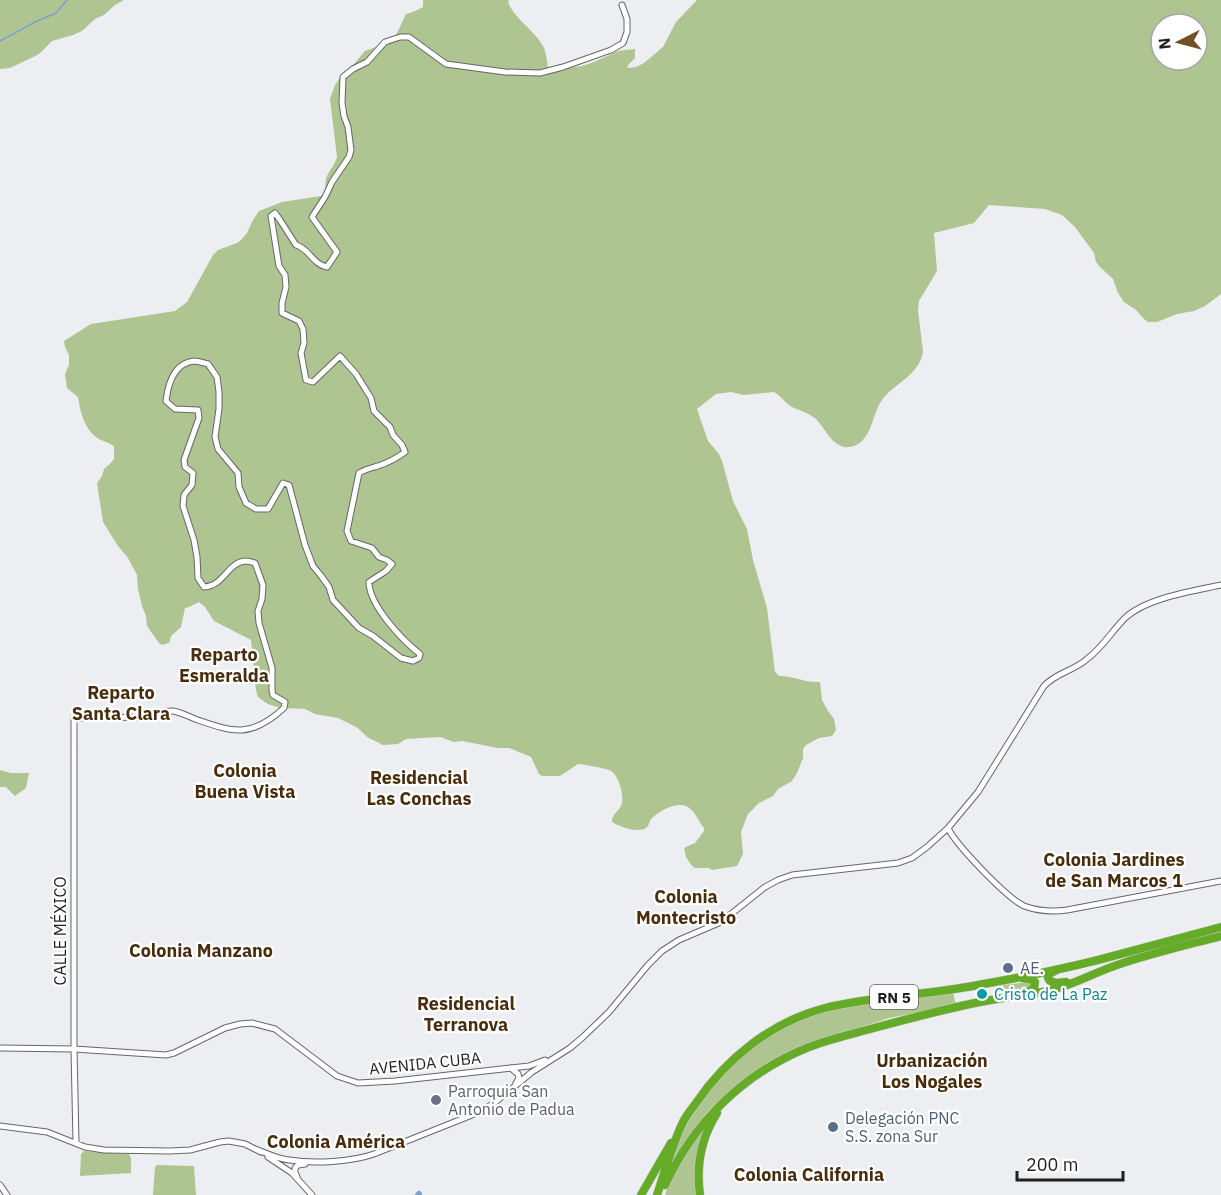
<svg xmlns="http://www.w3.org/2000/svg" width="1221" height="1195" viewBox="0 0 1221 1195" font-family="'IBM Plex Sans',sans-serif">
<style>
.green{fill:#aec592;fill-rule:evenodd}
.lines{fill:none;stroke-linecap:round;stroke-linejoin:round}
.stream{stroke:#7aa1cf;stroke-width:1.5}
.river{stroke:#7aa1cf;stroke-width:6}
.secondary-casing{stroke:#656668;stroke-width:7}
.highway-casing{stroke:#c9c9c9;stroke-width:9}
.secondary{stroke:#fff;stroke-width:5}
.highway{stroke:#66ab28;stroke-width:8}
.service-dot{fill:#5c6f8a;stroke:#fff;stroke-width:2}
.culture-dot{fill:#0f9aa8;stroke:#fff;stroke-width:2}
.worship-dot{fill:#6b7280;stroke:#fff;stroke-width:2}
.labels{text-anchor:middle;dominant-baseline:central;stroke-width:4.5;stroke-linejoin:round;paint-order:stroke}
.shield{fill:#fff;stroke:#626263;stroke-width:1.5}
.shield-label{font-size:15px;font-weight:bold;fill:#1f1f20}
.street-label{font-size:16px;fill:#1f1f20;stroke:#fff}
.service-label{font-size:16px;fill:#4e5e75;stroke:#fff;text-anchor:start}
.culture-label{font-size:16px;fill:#0d838f;stroke:#fff;text-anchor:start}
.worship-label{font-size:16px;fill:#5b616d;stroke:#fff;text-anchor:start}
.neighbourhood-label{font-size:18px;font-weight:bold;fill:#482d0d;stroke:#fff}
</style>
<rect width="100%" height="100%" fill="#edeef1"/>
<!-- green -->
<path class="green" d="M0 0H124L115 5 104 15 95 19 82 31 73 35 52 41 39 54 31 58 10 68 0 69Z
M423 0H510L508 1C511 16 537 32 544 48 546 53 547 61 548 67L555 69 582 66 594 62 618 51 635 49V58L629 64 627 68 636 67 644 63 663 47 676 22 697 0H1221V294L1205 306 1194 311 1177 314 1157 322H1148L1144 319 1136 310 1124 302 1118 293 1113 279 1100 267 1096 262 1094 253 1075 227 1062 215 1045 209 989 205 974 223 934 233 937 271 919 301 918 310 923 352C919 376 894 383 882 400 873 413 873 430 862 441 857 446 848 449 841 446 830 442 824 427 816 419 807 412 801 411 792 407 785 403 781 396 774 392L744 395 731 392 716 394 697 409 708 441 719 454 722 461 733 501 747 529 753 560 767 608 775 672 779 676C795 676 805 683 820 682L822 700 828 711 834 719 836 730 832 736 819 738 806 745 803 749V758L797 773 792 781 778 789 773 796 759 803 748 814 741 832 743 854 737 866 712 870 709 868H695L692 866 686 857 684 848 695 843 704 831V828C698 821 695 810 686 806 675 802 660 811 652 818 650 820 649 824 648 826 641 835 620 827 612 822 612 814 617 813 621 806 625 797 619 776 611 771 609 769 582 764 578 764L560 776H542L539 774 531 757 509 748H498L462 741 454 742 440 737 406 739 398 744 383 745 367 737 358 728 338 718 315 714 305 709 280 708 268 704 258 697 256 690 251 640 214 621 205 607 199 602 189 607 185 608 181 627 171 636 169 643 162 645 159 643 147 626 146 616 142 606 138 589 137 575 128 558 118 546 103 522 97 483 102 476 104 469 110 464 114 459V446C108 442 101 441 96 437 84 428 80 411 78 397L67 388 65 374 69 365V355L65 347 64 341 91 324 175 311 187 302 213 255 218 250 237 243 241 240 247 233 253 220 259 211 282 202 321 196C329 188 323 185 327 176 330 169 335 165 337 157L330 99 335 85 344 72 353 65 365 51 382 45 396 35 406 14 413 12 423 7ZM1161 24H1197V60H1161Z
M0 770 11 773H29L26 788 15 796 6 787H0Z
M1028 982 1032 984V987L1024 991 1005 994 1003 985Z
M953 992 956 1005 889 1018 793 1050 755 1072 723 1097 709 1110 689 1136 670 1164 686 1123 699 1101 737 1060 768 1036 800 1020 828 1011 912 997Z
M710 1121 697 1195H665L670 1181 688 1148Z
M84 1151 106 1153 129 1154 131 1158V1173L80 1176 81 1154Z
M157 1165 194 1166 196 1195H153L155 1167Z"/>
<g class="lines">
<!-- stream -->
<path class="stream" d="M0 41 35 22 56 13 67 0"/>
<!-- river -->
<path class="river" d="M418 1195 419 1194"/>
<defs>
<path id="secondary" d="M948 828C956 845 1007 898 1024 906 1038 911 1053 912 1067 910L1221 881
M0 1048 74 1049 166 1055 174 1053 225 1028 240 1024 252 1023 275 1029 337 1076 358 1083 395 1081 529 1066 545 1060
M511 1068 518 1074 519 1078 516 1083
M0 1126 47 1132 85 1147 104 1150 169 1151 190 1150 220 1142 229 1141 245 1144 261 1152
M76 1143 74 1049V718L146 717C156 716 162 710 173 711 180 712 188 716 195 719 233 732 250 739 284 708L285 702 273 695 272 691V668L259 623 258 611 262 599 263 585 255 563C252 562 248 561 245 561 227 563 224 586 204 587L198 578 197 557 194 540 183 506 184 495 192 485 193 473 185 467 184 460 199 418 198 410 175 409 166 401C168 384 174 363 194 361 198 361 204 363 208 364L217 377 219 392V409L215 437 218 449 238 473 239 487 246 503 256 509H268L283 483 289 485 305 545 313 566 322 577 329 587 333 600 359 628 373 636 401 658 413 661 419 658 420 654C402 640 369 605 369 582L386 571 392 564 387 560 379 557 372 548 351 541 347 531 359 473C366 469 371 468 378 466 387 463 397 458 405 452L402 445 393 435 390 427 374 411 371 398 356 374 340 356 313 382 306 380 301 353 304 343 303 329 299 321 282 313V303L286 287 285 275 279 266 271 216 275 213 280 220 296 245C310 249 312 264 327 267L337 252 312 217 325 197 332 182 349 157 351 150 348 127 344 116 342 103 343 77 353 69 367 62 385 42 400 37H409L446 64 505 72 540 73 563 67 611 50 623 43 627 32V19L622 5
M258 1150C268 1154 278 1159 289 1160 314 1164 351 1162 374 1154L472 1115 493 1104 532 1072 570 1048 583 1037 609 1012 648 965 662 951 679 940 721 922 765 887 778 880 792 875 898 863 912 858 927 847 948 828 978 792 1044 686C1057 672 1074 671 1087 659 1102 648 1112 631 1125 618 1146 598 1193 591 1221 585
M268 1157 292 1173 312 1195
M297 1177 295 1172V1168L298 1165 305 1164
M0 1185 7 1195"/>
<path id="highway" d="M1057 970 1049 974 1048 978 1050 981 1056 983 1066 982
M1022 978 1033 980 1035 982 1034 988 1026 992
M665 1185C694 1122 744 1073 809 1047 830 1039 852 1034 874 1028 911 1018 948 1008 985 1001 1006 997 1027 995 1048 991 1074 985 1095 972 1120 964 1153 953 1187 945 1221 936
M641 1195 671 1143
M657 1195C665 1171 672 1145 683 1122 686 1116 691 1110 696 1103 726 1059 771 1022 825 1008 875 996 927 995 978 985 1018 978 1058 970 1098 960 1139 949 1180 938 1221 927
M700 1195C696 1166 701 1138 717 1113"/>
</defs>
<!-- secondary casing -->
<use href="#secondary" class="secondary-casing"/>
<!-- highway casing -->
<use href="#highway" class="highway-casing"/>
<!-- secondary -->
<use href="#secondary" class="secondary"/>
<!-- highway -->
<use href="#highway" class="highway"/>
</g>
<!-- markers -->
<g class="service-dot">
<circle cx="1008" cy="968" r="6"/>
<circle cx="833" cy="1127" r="6"/>
</g>
<circle class="culture-dot" cx="982" cy="994" r="6"/>
<circle class="worship-dot" cx="436" cy="1100" r="6"/>
<g class="labels">
<!-- shield labels -->
<rect class="shield" x="870" y="985" width="48" height="24" rx="4.5"/>
<g class="shield-label">
<text x="894" y="997">RN 5</text>
</g>
<!-- street labels -->
<g class="street-label">
<text transform="translate(60 931) rotate(-90)">CALLE MÉXICO</text>
<text transform="translate(425 1063) rotate(-6)">AVENIDA CUBA</text>
</g>
<!-- service labels -->
<g class="service-label">
<text x="1020" y="968">AE.</text>
<text x="845" y="1118">Delegación PNC<tspan x="845" dy="18">S.S. zona Sur</tspan></text>
</g>
<!-- culture labels -->
<g class="culture-label">
<text x="994" y="994">Cristo de La Paz</text>
</g>
<!-- worship labels -->
<g class="worship-label">
<text x="448" y="1091">Parroquia San<tspan x="448" dy="18">Antonio de Padua</tspan></text>
</g>
<!-- neighbourhood labels -->
<g class="neighbourhood-label">
<text x="224" y="654">Reparto<tspan x="224" dy="21">Esmeralda</tspan></text>
<text x="121" y="692">Reparto<tspan x="121" dy="21">Santa Clara</tspan></text>
<text x="245" y="770">Colonia<tspan x="245" dy="21">Buena Vista</tspan></text>
<text x="419" y="777">Residencial<tspan x="419" dy="21">Las Conchas</tspan></text>
<text x="1114" y="859">Colonia Jardines<tspan x="1114" dy="21">de San Marcos 1</tspan></text>
<text x="686" y="896">Colonia<tspan x="686" dy="21">Montecristo</tspan></text>
<text x="201" y="950">Colonia Manzano</text>
<text x="466" y="1003">Residencial<tspan x="466" dy="21">Terranova</tspan></text>
<text x="932" y="1060">Urbanización<tspan x="932" dy="21">Los Nogales</tspan></text>
<text x="336" y="1141">Colonia América</text>
<text x="809" y="1174">Colonia California</text>
</g>
</g>
<!-- north arrow -->
<g transform="translate(1179 42) rotate(264)"><circle r="28" fill="#ffffff" stroke="#a5a5a6" stroke-width="1.5"/>
<path d="M0-4.5L10 22L0 15L-10 22Z" fill="#74512a"/>
<text y="-9" font-size="16" font-weight="bold" text-anchor="middle" fill="#1f1f20">N</text>
</g>
<!-- scale -->
<path d="M1017 1171v9h106v-9" fill="none" stroke="#1f1f20" stroke-width="3"/>
<text x="1026" y="1171" font-size="18" fill="#1f1f20" stroke="#ffffff" stroke-width="4.5" paint-order="stroke">200 m</text>
</svg>
